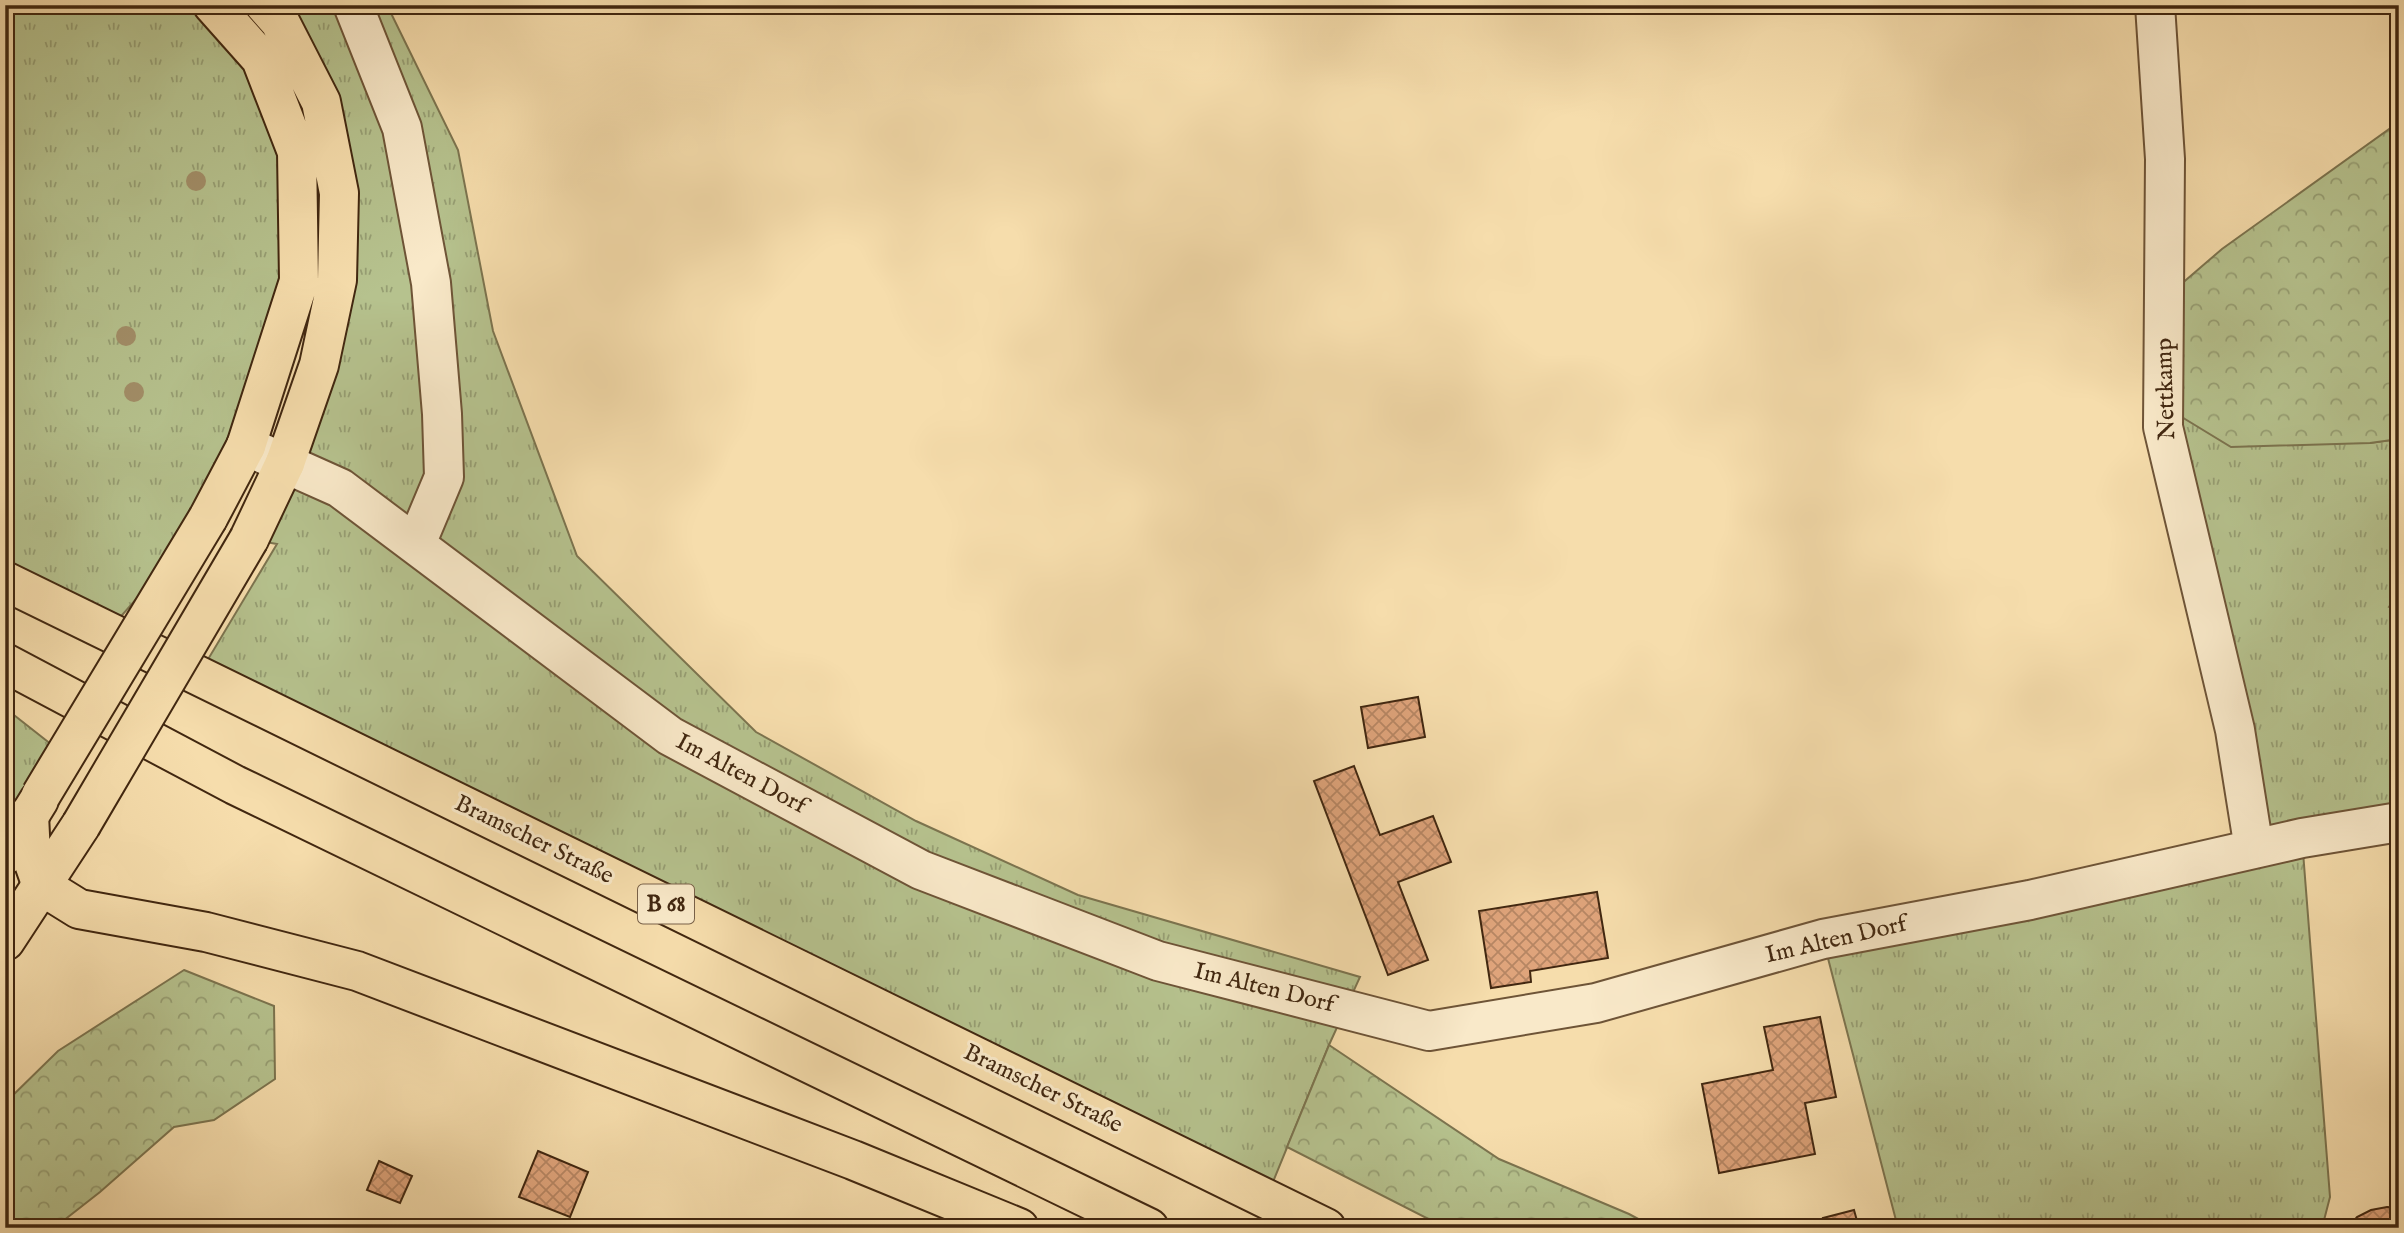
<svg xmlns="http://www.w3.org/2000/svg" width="2404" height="1233" viewBox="0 0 2404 1233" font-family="'IM FELL English',serif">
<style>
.grass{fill:url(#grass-tufts);stroke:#7c744f;stroke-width:2}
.forest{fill:url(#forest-crowns);stroke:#7c744f;stroke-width:2}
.building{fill:url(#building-cross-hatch);stroke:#412710;stroke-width:2}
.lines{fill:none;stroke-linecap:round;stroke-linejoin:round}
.minor-casing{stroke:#6e5437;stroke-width:42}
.major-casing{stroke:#412710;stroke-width:42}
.highway-casing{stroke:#412710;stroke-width:42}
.minor{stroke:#f9e9c9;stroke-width:38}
.major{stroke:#f6ddac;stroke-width:38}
.highway{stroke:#f6ddac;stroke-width:38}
.major-bridge-casing{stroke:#412710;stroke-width:42;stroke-linecap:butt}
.major-bridge{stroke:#f6ddac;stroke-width:38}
.tree{fill:#a28e68}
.labels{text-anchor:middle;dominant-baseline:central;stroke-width:6;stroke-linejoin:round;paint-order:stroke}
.shield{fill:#f9e9c9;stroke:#786148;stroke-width:2}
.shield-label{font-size:23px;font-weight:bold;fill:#412710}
.street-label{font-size:24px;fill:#412710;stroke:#f9e9c9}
</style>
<defs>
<pattern id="grass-tufts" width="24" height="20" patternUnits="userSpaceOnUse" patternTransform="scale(1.75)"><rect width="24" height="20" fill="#b6c28e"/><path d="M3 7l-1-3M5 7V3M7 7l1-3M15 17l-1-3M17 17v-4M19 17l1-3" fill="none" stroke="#969e73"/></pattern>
<pattern id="forest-crowns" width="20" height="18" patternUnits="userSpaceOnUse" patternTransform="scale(1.75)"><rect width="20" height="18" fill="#b6c28e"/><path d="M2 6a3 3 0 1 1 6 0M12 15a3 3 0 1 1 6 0" fill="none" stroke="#969e73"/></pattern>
<pattern id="building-cross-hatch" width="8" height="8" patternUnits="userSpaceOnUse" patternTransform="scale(1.75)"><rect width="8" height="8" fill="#dfa47b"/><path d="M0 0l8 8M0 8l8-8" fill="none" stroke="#b68663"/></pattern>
</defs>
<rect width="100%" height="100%" fill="#f6ddac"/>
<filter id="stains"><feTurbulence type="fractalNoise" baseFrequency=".00286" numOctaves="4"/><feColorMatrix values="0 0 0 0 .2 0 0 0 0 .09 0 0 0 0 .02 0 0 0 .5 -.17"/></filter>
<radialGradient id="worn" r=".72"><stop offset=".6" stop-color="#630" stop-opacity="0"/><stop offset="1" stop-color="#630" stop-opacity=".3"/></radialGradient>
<!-- grass -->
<path class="grass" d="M5 5H213L297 152 299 281 208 518 108 631 5 581Z
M265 5H387L458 150 493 331 577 556 756 732 916 821 1078 895 1360 977 1329 1045 1266 1199 198 676 277 544 249 539 285 463 338 188Z
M2162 405 2370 443 2399 439V593L2389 607 2399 612V822L2302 839 2330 1197 2322 1228H1898L1823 939 2254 849Z
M5 708 66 756 5 855Z"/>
<!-- forest -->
<path class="forest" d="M2399 122V439L2370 443 2231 447 2162 405 2165 298 2222 249Z
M184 970 274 1006 275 1079 214 1120 174 1127 100 1192 54 1228H5V1103L58 1051Z
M1329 1045 1499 1159 1629 1214 1655 1228H1446L1287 1147Z"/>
<!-- building -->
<path class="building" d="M1418 697 1425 737 1368 748 1361 707Z
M1354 766 1380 835 1433 816 1451 862 1398 882 1428 960 1388 975 1314 781Z
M1597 892 1608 958 1530 971 1531 982 1491 988 1479 911Z
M1820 1017 1836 1097 1805 1103 1815 1154 1719 1173 1702 1084 1773 1070 1764 1027Z
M538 1151 588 1172 570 1217 519 1197Z
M379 1161 412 1176 400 1203 367 1190Z
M2387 1207 2399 1208V1228H2348L2357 1217 2371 1210Z
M1854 1210 1859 1228H1826L1823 1218Z"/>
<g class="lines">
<defs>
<path id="minor" d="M353 5 402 128 431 283 442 414 444 477 416 544
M2155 5 2165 159 2163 427 2235 730 2254 849
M246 446 340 488 670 736 921 870 1158 961 1429 1031 1596 1003 1823 939 2030 900 2302 838 2399 822"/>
<path id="major" d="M208 518 246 446
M249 539 285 463
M5 855 39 800
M5 941 81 825"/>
<path id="highway" d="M213 5 261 59 297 152 299 281 246 446
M265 5 280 22 321 102 339 193 337 280 319 365 285 463
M5 581 1326 1228
M5 663 235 785 1149 1228
M29 815 31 855 42 886 79 909 206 932 357 971 853 1160 1019 1228"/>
</defs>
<!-- minor casing -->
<use href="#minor" class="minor-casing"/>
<!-- major casing -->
<use href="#major" class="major-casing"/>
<!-- highway casing -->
<use href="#highway" class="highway-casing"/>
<!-- minor -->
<use href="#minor" class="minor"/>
<!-- major -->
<use href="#major" class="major"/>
<!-- highway -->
<use href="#highway" class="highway"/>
<defs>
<path id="major-bridge" d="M41 795 208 518
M81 825 249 539"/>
</defs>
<!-- major-bridge casing -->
<use href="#major-bridge" class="major-bridge-casing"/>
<!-- major-bridge -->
<use href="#major-bridge" class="major-bridge"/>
</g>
<!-- trees -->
<g class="tree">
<circle cx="196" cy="181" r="10"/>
<circle cx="126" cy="336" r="10"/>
<circle cx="134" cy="392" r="10"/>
</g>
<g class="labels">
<!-- shield labels -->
<rect class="shield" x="638" y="884.5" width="56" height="39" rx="5"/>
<g class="shield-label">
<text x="666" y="904">B 68</text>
</g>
<!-- street labels -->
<g class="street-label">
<text transform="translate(2166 389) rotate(-92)">Nettkamp</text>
<text transform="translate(741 774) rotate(28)">Im Alten Dorf</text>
<text transform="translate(534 840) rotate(26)">Bramscher Straße</text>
<text transform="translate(1836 940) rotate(-13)">Im Alten Dorf</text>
<text transform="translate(1264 988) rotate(14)">Im Alten Dorf</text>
<text transform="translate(1043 1089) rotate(26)">Bramscher Straße</text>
</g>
</g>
<!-- margin -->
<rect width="2404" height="1233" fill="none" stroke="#f6ddac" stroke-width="28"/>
<rect x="7" y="7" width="2390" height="1219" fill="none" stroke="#412710" stroke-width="3.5"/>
<rect x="14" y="14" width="2376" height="1205" fill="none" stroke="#412710" stroke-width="2"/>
<rect width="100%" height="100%" filter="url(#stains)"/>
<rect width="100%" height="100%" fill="url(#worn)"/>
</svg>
